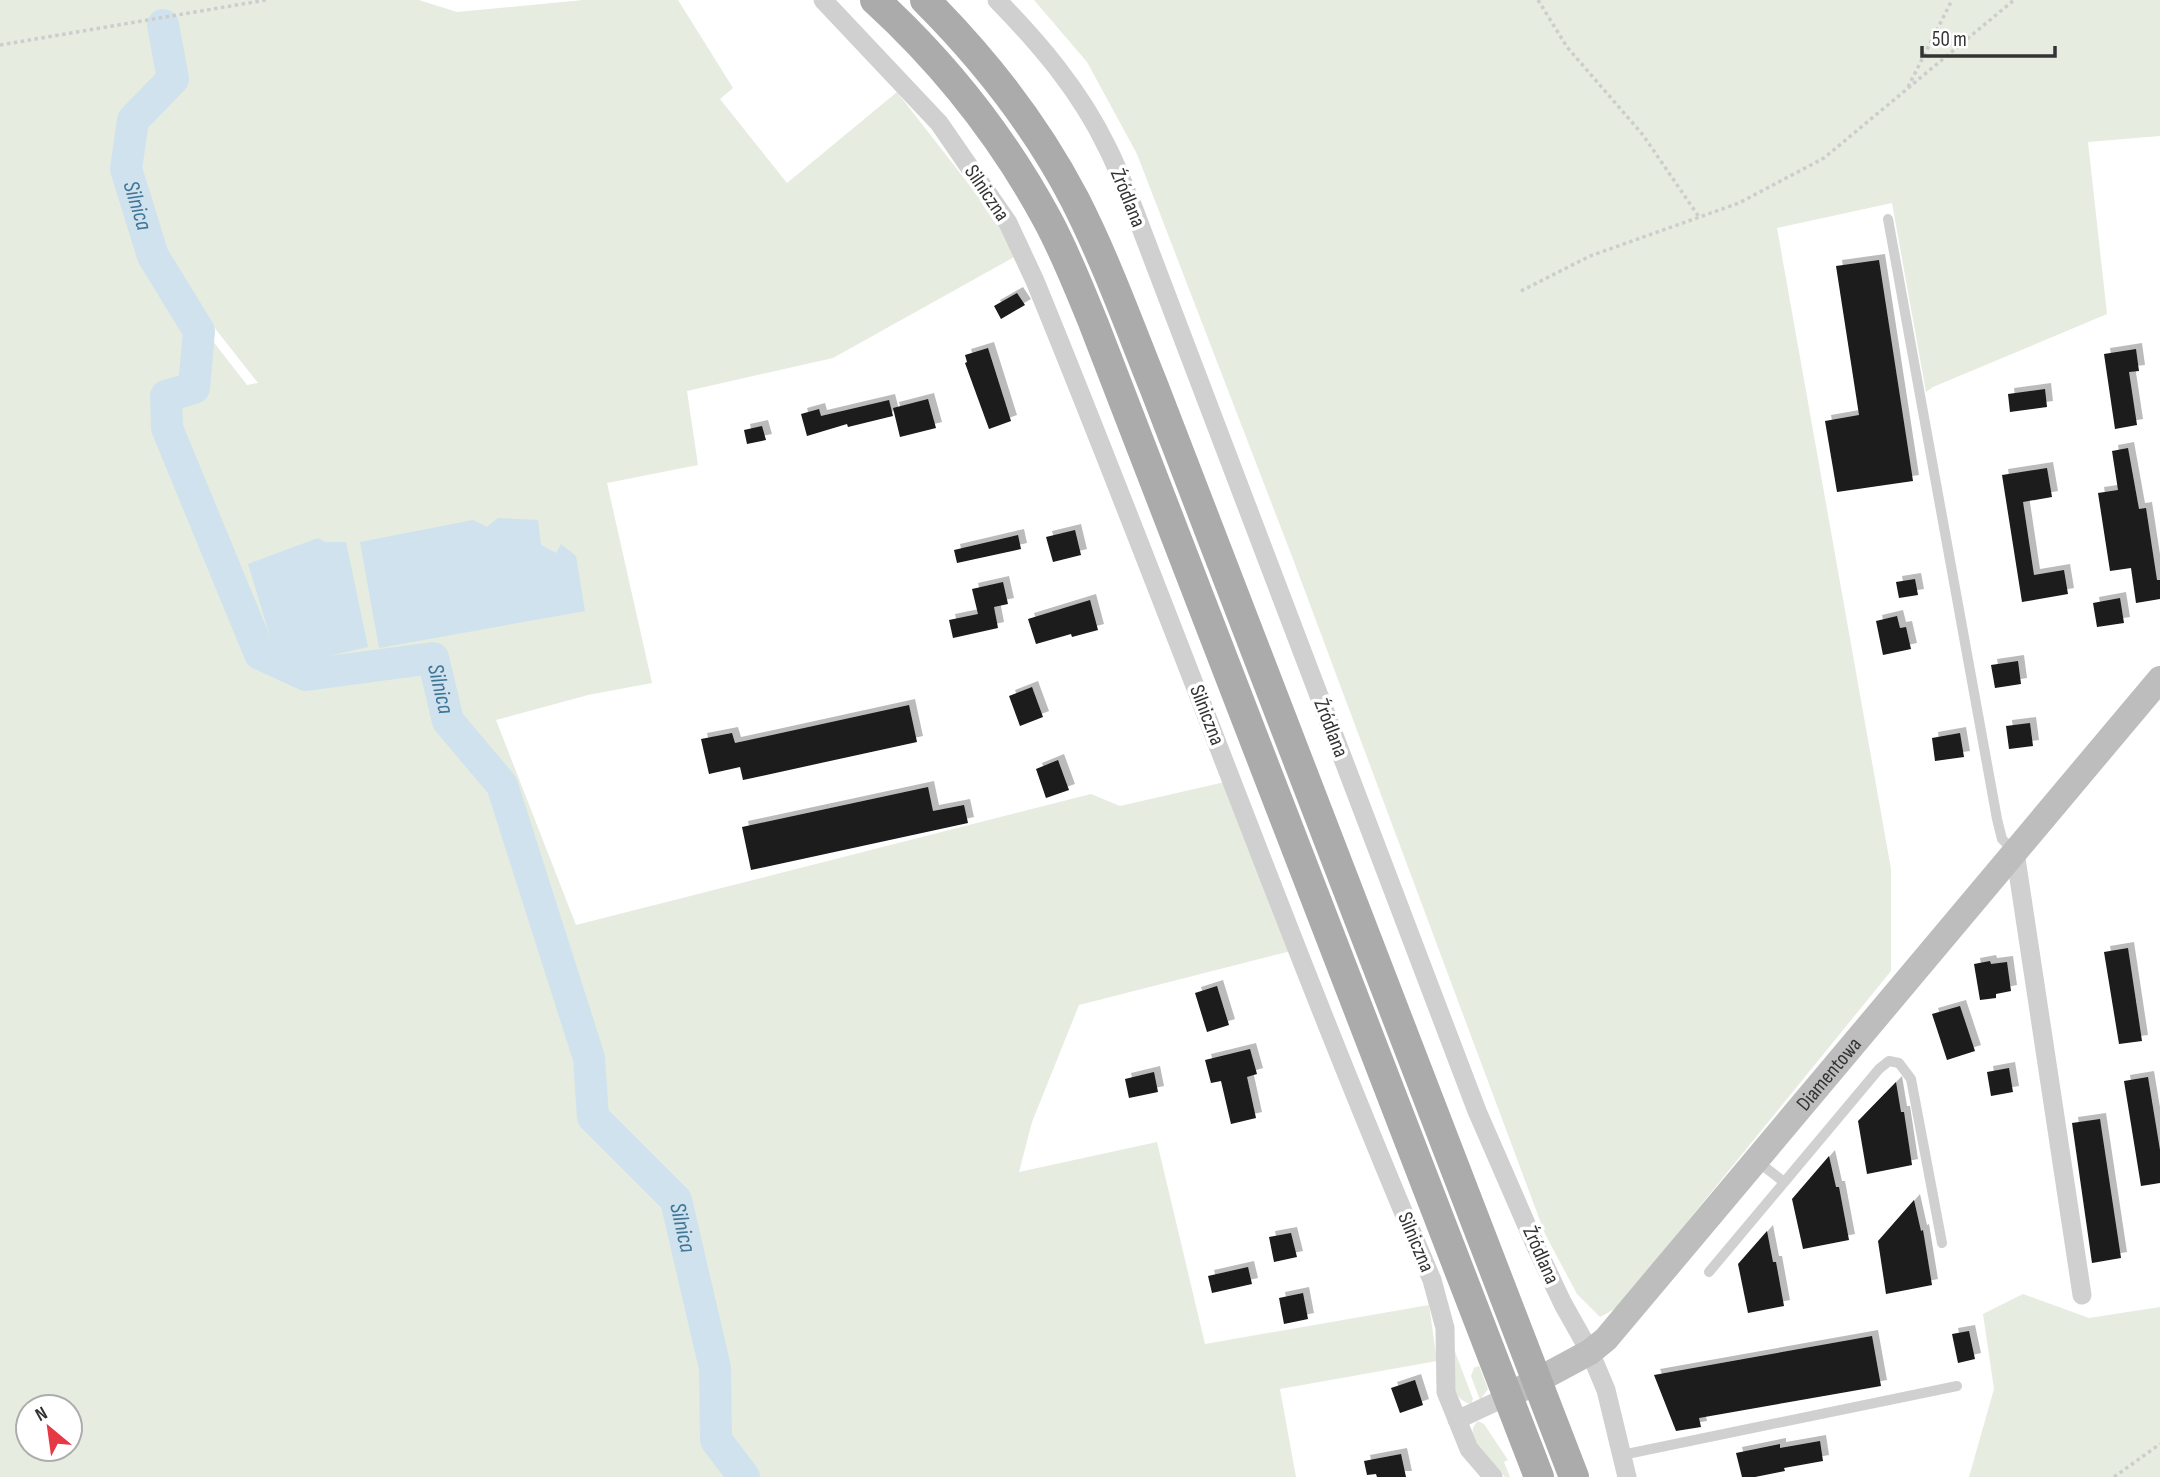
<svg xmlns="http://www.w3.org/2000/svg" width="2160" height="1477" viewBox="0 0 2160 1477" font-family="'Sofia Sans Condensed',sans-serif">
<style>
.green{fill:#e6ecdf;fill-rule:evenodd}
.water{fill:#cfe2ee}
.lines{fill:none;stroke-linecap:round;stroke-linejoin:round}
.river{stroke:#cfe2ee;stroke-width:32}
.building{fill:#1a1a1a;filter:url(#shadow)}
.path{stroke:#cdcdcd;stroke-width:3.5;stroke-dasharray:3.5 3.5;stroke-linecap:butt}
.lane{stroke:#d0d0d0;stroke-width:10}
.street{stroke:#d0d0d0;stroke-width:19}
.secondary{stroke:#bdbdbd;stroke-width:26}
.primary{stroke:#ababab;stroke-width:30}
.labels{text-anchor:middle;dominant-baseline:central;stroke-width:7;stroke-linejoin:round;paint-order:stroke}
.street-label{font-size:21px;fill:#333;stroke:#fff}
.water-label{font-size:23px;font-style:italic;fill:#3f7597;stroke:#fff}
</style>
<defs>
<filter id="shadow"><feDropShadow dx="6" dy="-6" stdDeviation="0" flood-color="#0004"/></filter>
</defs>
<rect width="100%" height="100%" fill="#fff"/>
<!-- green -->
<path class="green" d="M0 0H419L457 12 583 0H678L733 88 720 99 787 183 897 92 1002 227 1016 256 833 358 687 391 698 465 607 483 652 683 588 695 496 720 576 925 1091 794 1120 806 1225 782 1291 951 1079 1005 1032 1122 1019 1172 1157 1142 1205 1344 1429 1305 1437 1361 1280 1389 1296 1477H0ZM170 32 178 81 136 125 130 172 155 252 258 383 247 385 149 259 119 166 128 118 168 79 158 35ZM28 1407H70V1449H28Z
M1034 0H2160V136L2088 142 2107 314 1933 387 1926 392 1892 203 1777 228 1891 869V971L1618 1307 1600 1317 1577 1294 1545 1234 1293 559 1137 154 1087 62Z
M2023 1294 2089 1318 2160 1307V1477H1969L1994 1389 1983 1314Z
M1454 1349 1473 1399 1471 1404C1447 1399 1454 1367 1454 1349Z
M1479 1366 1488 1389 1480 1400 1471 1376 1474 1368Z
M1478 1421 1484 1424 1508 1460 1504 1462 1510 1477H1505C1494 1464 1459 1438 1478 1421Z"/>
<!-- water -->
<path class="water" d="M498 518 538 520 541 545 556 553 561 544 576 556 585 611 379 648 360 542 473 520 487 527Z
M318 538 325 542H346L368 647 298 663 272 643 248 564Z"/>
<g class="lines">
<!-- river -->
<path class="river" id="s1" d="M163 25 173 79 133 120 126 169 153 256 199 331 194 388 166 396 167 428 260 654 306 675 433 658 448 721 502 785 589 1058 593 1117 676 1200 715 1368 716 1440 744 1477"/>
</g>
<!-- building -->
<path class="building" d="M1879 260 1913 481 1837 492 1825 421 1859 415 1836 266Z
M1017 293 1025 305 1001 319 994 306Z
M988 348 1011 421 989 429 965 363 967 362 965 355Z
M2136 349 2139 371 2129 372 2137 425 2115 429 2104 354Z
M2045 389 2047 407 2010 412 2008 394Z
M928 399 936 428 900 437 893 408Z
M889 400 893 416 848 427 847 424 807 436 801 414 819 409 821 416Z
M762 426 766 440 747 444 744 430Z
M2128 448 2139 509 2146 508 2157 580H2160V599L2136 603 2131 568 2110 571 2098 493 2118 490 2112 451Z
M2047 468 2052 497 2023 502 2034 575 2064 570 2068 594 2022 602 2002 475Z
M1075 530 1081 555 1053 562 1046 537Z
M1018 535 1021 549 957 563 954 550Z
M1915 579 1918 595 1899 598 1896 582Z
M1003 582 1008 604 994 607 998 628 953 638 949 620 978 614 972 589Z
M2120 598 2124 623 2097 627 2093 603Z
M1090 600 1098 630 1072 637 1071 634 1036 644 1028 619Z
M1897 616 1900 628 1906 627 1911 649 1883 655 1876 621Z
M2018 661 2021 684 1995 688 1991 665Z
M1032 687 1043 717 1020 726 1009 696Z
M909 705 917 742 743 780 740 767 709 774 701 739 732 733 735 743Z
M2030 723 2033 746 2009 749 2006 726Z
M1960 733 1964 757 1935 761 1932 738Z
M1058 760 1069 790 1046 798 1036 769Z
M928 787 933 811 964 805 968 823 751 870 742 827Z
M2128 948 2142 1041 2119 1044 2104 952Z
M1990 961 1991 964 2007 962 2011 991 1996 994V998L1980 1000 1974 964Z
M1217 986 1229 1025 1207 1032 1195 993Z
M1960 1006 1975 1051 1947 1060 1932 1014Z
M1250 1049 1257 1074 1247 1077 1256 1118 1231 1124 1221 1081 1211 1083 1205 1060Z
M2009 1068 2013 1092 1991 1096 1987 1072Z
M1154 1072 1158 1092 1129 1098 1125 1079Z
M2148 1077 2160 1150V1183L2141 1186 2124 1081Z
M1896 1082 1901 1112H1904L1912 1165 1867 1174 1858 1121Z
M2100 1119 2121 1258 2092 1263 2072 1123Z
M1829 1156 1836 1187H1839L1849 1240 1803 1249 1792 1199Z
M1914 1200 1921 1231 1923 1230 1932 1285 1886 1294 1878 1241Z
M1767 1231 1773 1262H1776L1784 1306 1748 1313 1738 1264Z
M1291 1233 1297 1257 1274 1262 1269 1237Z
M1248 1267 1252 1284 1212 1293 1208 1276Z
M1303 1293 1308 1319 1284 1324 1279 1298Z
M1969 1331 1975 1359 1958 1363 1952 1334Z
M1872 1336 1881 1386 1699 1418 1701 1427 1676 1431 1654 1375Z
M1415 1380 1423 1405 1400 1413 1391 1388Z
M1820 1441 1823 1461 1784 1468 1785 1471 1755 1477H1742L1736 1453 1780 1444V1448Z
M1401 1454 1406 1477H1377L1376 1474 1367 1475 1364 1461Z"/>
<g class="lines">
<!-- path -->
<path class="path" d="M1538 0 1567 47 1643 135 1699 217
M0 45 266 0
M1908 87 1952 0
M1521 291 1590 256 1739 203 1824 158 2014 0
M2114 1477 2160 1444"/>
<!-- lane -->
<path class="lane" d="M1888 219 1997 819 2002 839 2014 851
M1757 1161 1784 1182
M1709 1272 1879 1069 1889 1061 1899 1063 1911 1079 1942 1243
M1622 1455 1957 1386"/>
<!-- street -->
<path class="street" d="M823 0 939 123 1008 223 1035 281C1171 612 1291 950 1432 1280L1445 1328 1446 1392 1469 1449 1493 1477
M997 0C1040 44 1080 91 1107 147 1117 166 1124 187 1133 207L1477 1111 1537 1249 1563 1304 1590 1352 1606 1390 1627 1477
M2015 852 2082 1295
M1457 1420 1508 1396"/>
<!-- secondary -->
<path class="secondary" id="s2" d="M1508 1396 1590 1352 1606 1339 2160 679"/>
<!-- primary -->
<path class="primary" d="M875 0C945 64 1002 136 1047 219 1065 252 1079 288 1093 322L1539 1477
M925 0C983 58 1037 127 1075 200 1106 261 1129 325 1154 387L1574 1477"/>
</g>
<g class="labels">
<!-- street labels -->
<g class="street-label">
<text transform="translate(987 193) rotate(56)">Silniczna</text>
<text transform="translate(1128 198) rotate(68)">Źródlana</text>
<text transform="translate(1207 715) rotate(69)">Silniczna</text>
<text transform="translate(1331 728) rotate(69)">Źródlana</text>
<text stroke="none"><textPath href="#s2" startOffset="460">Diamentowa</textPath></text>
<text transform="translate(1416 1242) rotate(67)">Silniczna</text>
<text transform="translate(1541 1255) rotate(66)">Źródlana</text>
</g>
<!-- water labels -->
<g class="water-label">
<text stroke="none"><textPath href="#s1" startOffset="200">Silnica</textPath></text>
<text stroke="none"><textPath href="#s1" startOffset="914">Silnica</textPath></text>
<text stroke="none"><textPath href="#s1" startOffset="1522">Silnica</textPath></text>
</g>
</g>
<!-- north arrow -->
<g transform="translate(49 1428) rotate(331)"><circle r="33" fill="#ffffff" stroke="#adadad" stroke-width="2"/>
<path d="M0-5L12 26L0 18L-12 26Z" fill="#e63946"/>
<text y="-10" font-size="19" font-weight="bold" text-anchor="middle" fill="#333333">N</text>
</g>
<!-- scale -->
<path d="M1922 46v10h133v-10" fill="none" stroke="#333333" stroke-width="3.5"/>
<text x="1932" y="46" font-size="21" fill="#333333" stroke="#ffffff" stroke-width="5" paint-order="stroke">50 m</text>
</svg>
